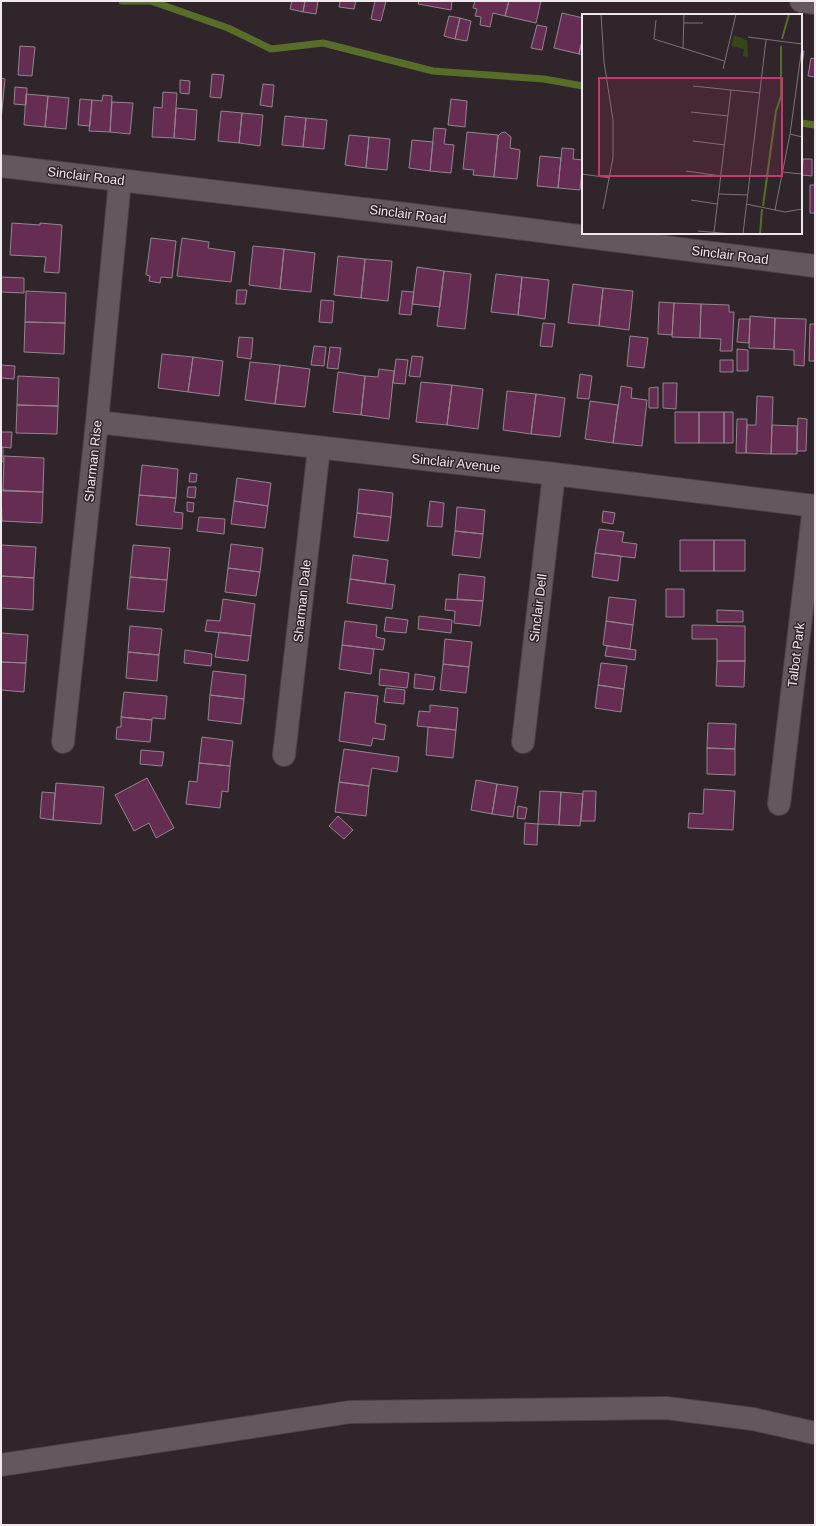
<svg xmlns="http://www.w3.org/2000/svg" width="816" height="1526" viewBox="0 0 816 1526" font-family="Helvetica,sans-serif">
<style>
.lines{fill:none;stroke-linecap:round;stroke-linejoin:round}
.stream{stroke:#586d2a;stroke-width:7}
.building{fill:#662d52;stroke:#92858c}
.street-casing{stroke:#4b4248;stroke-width:24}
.street{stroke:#64585f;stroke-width:22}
.labels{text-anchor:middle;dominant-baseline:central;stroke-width:3;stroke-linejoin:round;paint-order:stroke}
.street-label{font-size:13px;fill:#efe8ec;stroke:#2f252b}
.inset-river{fill:none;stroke:#586d2a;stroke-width:2}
.inset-road{fill:none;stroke:#7c7378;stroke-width:1}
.view{fill:#c93771;fill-opacity:0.15;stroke:#c93771;stroke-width:2}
.inset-edge{fill:none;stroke:#efe8ec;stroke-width:2}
</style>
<rect width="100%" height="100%" fill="#2f252b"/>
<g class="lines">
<!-- stream -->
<path class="stream" d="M122 1H151L228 28 271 49 323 43 433 71 544 79 583 86
M801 123 815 125"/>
</g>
<!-- building -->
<path class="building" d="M292 1H305L303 12 290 9Z
M305 1H318L316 14 303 12Z
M340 1H356L354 9 339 7Z
M375 1H386L381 21 371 19Z
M419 1H452L451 10 418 4Z
M475 1H509L505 16 493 13 490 27 480 25 481 17 475 16 477 9 473 8Z
M509 1H541L536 23 505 16Z
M562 13 583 18V36L579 54 554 48Z
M449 16 460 18 455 39 444 36Z
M460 18 471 21 467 41 455 39Z
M537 25 547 27 542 50 531 48Z
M583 36V55L579 54Z
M20 46 35 47 32 76 18 75Z
M801 51H804L801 72Z
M811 58 815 59V77L808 76Z
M212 74 224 75 221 98 210 97Z
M1 78 5 79 1 120Z
M180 80 190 81 189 94 180 93Z
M263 84 274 85 272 107 260 105Z
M15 87 27 88 26 105 14 104Z
M163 92 177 93 174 138 152 137 154 107 162 108Z
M26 94 48 96 45 127 24 125Z
M103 95 112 96 110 132 89 131 92 100 102 101Z
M48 96 69 98 66 129 45 127Z
M80 99 92 100 90 126 78 125Z
M451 99 467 101 465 127 448 125Z
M112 102 133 103 130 134 110 132Z
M176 108 197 110 195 140 174 138Z
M221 111 242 113 239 143 218 141Z
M242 113 263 115 260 146 239 143Z
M285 116 306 118 303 147 282 145Z
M306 118 327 120 324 149 303 147Z
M434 128 446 129 444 144 454 145 451 173 430 171Z
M467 132 498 135 494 177 473 175 474 170 463 169Z
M505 132 511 137 510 148 520 150 517 179 494 177 498 136 501 133Z
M349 135 369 137 366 168 345 165Z
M369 137 390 139 387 170 366 168Z
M412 140 433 142 430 171 409 168Z
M562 148 574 149 573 159 583 160 580 190 558 188Z
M540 156 561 158 558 188 537 186Z
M803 159H812V176L802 175Z
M810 185H815V213H810Z
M12 223 40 225V223L62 225 59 273 44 272 46 257 10 255Z
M151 238 176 241 172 278 161 277 160 283 149 281 150 276 146 275Z
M182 238 209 242 208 248 235 252 231 282 177 276Z
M253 246 284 249 280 289 249 285Z
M284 249 315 253 311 292 280 289Z
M338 256 365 259 361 298 334 295Z
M365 259 392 261 388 301 361 298Z
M417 267 444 271 440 307 412 304Z
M444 271 471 274 465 329 437 326Z
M496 274 522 277 518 315 491 312Z
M1 277 24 278V293L1 292Z
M522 277 549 280 545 319 518 315Z
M573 284 603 288 599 326 568 323Z
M603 288 633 291 629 330 599 326Z
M237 290H247L245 304H236Z
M26 291 66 293 65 323 25 322Z
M402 291 414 292 411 315 399 314Z
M321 300 334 301 332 323 319 322Z
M659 302 674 303 672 335 658 334Z
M674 303 701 304 700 338 672 337Z
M701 304 729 305V312H734L732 351H720L721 339 700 338Z
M750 316 775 318 774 349 749 348Z
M775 318 806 319 804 366 794 365V350L774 349Z
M739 319H750L749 343 737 342Z
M25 322 65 323 64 354 24 352Z
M543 323 555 324 552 347 540 346Z
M810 324H815V361H809Z
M630 336 648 338 644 368 627 366Z
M239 337 253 338 251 359 237 357Z
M314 346 326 347 324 366 311 365Z
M330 347 341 348 338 369 327 368Z
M737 349 748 350V371H737Z
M162 354 193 357 188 392 158 388Z
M412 356 423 357 420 377 409 376Z
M193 357 223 361 219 396 188 392Z
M396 359 408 360 405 384 393 383Z
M720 360H733V372H720Z
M250 362 280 365 275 404 245 400Z
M1 365 15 366 14 379 1 378Z
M280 365 310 369 305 407 275 404Z
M379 369 394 371 389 419 361 415 365 376 378 377Z
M338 372 365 376 361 415 333 412Z
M580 374 592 376 589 399 577 398Z
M18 376 59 378 58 406 17 405Z
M421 382 452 385 447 425 416 422Z
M663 383H677L676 409 663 408Z
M452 385 483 389 478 429 447 425Z
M621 386 632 388 631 398 647 400 642 446 613 443Z
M658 387V408H649V388Z
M507 391 536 394 531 434 503 430Z
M536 394 565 398 560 437 531 434Z
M757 396 773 397 771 454 746 453 747 425H756Z
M590 401 618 405 613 443 585 439Z
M17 405 58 406 57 434 16 433Z
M675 412H699V443H675Z
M699 412H724V443H699Z
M724 412H733V443H724Z
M798 418 807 419 806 451H797Z
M737 419H747L746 453H736Z
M772 425 797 426V454H771Z
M1 432H12L11 448 1 447Z
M1 447H3V462H1Z
M4 456 44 458 43 492 3 491Z
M142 465 178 469 176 498 139 495Z
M190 473 197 474 196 482H189Z
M237 478 271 483 268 506 234 501Z
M188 487H196L195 498 187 497Z
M359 489 393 493 391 517 357 513Z
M1 490 43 492 42 523 2 521Z
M139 495 176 498 174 512 183 513 182 529 136 525Z
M234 501 268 506 265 528 231 524Z
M430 501 444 503 442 527 427 526Z
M187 502 194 503 193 512 187 511Z
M457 507 485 510 483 534 455 531Z
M603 511 615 513 613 524 602 522Z
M357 513 391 517 388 541 354 537Z
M199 517 225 519 224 534 197 531Z
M599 529 624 532 622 542 637 544 635 558 595 553Z
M455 531 483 534 480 558 452 555Z
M680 540H714V571H680Z
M714 540H745V571H714Z
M231 544 263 548 260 572 228 568Z
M1 545 36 547 34 578 1 576Z
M133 545 170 548 167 580 130 577Z
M595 553 621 556 618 581 592 577Z
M353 555 388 560 385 584 350 579Z
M228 568 260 572 256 596 225 592Z
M459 574 485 577 483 601 457 599Z
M1 576 34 578 33 610 1 608Z
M130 577 167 580 164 612 127 609Z
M350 579 395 585 392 609 347 603Z
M666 589H684V617H666Z
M609 597 636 600 633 625 606 621Z
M223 599 255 604 251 636 205 631 207 620 220 621Z
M446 599 483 601 480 626 454 623 455 611 445 610Z
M717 610 743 611V622H717Z
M419 616 452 620 451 633 418 629Z
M386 617 408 620 406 633 384 631Z
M345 621 377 625 376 637 385 639 383 650 342 645Z
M606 621 633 625 630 649 603 645Z
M692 625 745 626V661H717V639H692Z
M130 626 162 629 159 655 128 652Z
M219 632 251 636 248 661 215 657Z
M1 633 28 635 26 663 1 662Z
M445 639 472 642 469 667 443 664Z
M342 645 374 649 371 674 339 669Z
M607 646 636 650 635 660 605 656Z
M185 650 212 654 211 666 184 663Z
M128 652 159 655 157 681 126 678Z
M717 661H745L744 687 716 686Z
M1 662 26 663 24 692 1 690Z
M601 663 627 666 624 689 598 685Z
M443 664 469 667 466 693 440 690Z
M380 669 409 673 407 688 379 685Z
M213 671 246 675 244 699 210 695Z
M415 674 435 677 433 690 414 688Z
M598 685 624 689 621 712 595 708Z
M386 688 405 690 404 704 384 702Z
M124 692 167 696 165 719 152 718V720L121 717Z
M345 692 378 696 375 723 386 725 384 740 373 738 371 746 339 741Z
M210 695 244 699 241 724 208 720Z
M430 705 458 708 456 730 417 726 419 711 430 712Z
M121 717 152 720 150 742 116 739 117 727H121Z
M708 723 736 724 735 749 707 748Z
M428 727 456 730 453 758 426 755Z
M202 737 233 741 230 766 199 763Z
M707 748 735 749V775L707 774Z
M344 749 399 757 397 772 372 768 369 786 339 782Z
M141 750 164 752 162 766 140 764Z
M199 763 230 766 228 792 222 791 220 808 186 804 189 781 197 782Z
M147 778 174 828 156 838 149 823 134 831 115 795Z
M476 780 497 784 492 814 471 810Z
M339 782 369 786 366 816 335 812Z
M56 783 104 787 101 824 53 820Z
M497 784 518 787 513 817 492 814Z
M704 789 735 791 733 830 688 828 689 813 703 814Z
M540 791 561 792 559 825 538 824Z
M583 791H596L595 821H581Z
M42 792 55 793 53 820 40 818Z
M561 792 583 794 580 826 559 825Z
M518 806 527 808 525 819 517 818Z
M338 816 353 830 344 839 329 826Z
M525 823 538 824 537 845 524 844Z"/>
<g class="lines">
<defs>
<path id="street" d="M801 1 815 3
M1 166 414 215 815 266
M97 422 554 474 815 506
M63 742 97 422 120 180
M523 742 554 474
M284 755 319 448
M779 804 814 506
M1 1465 350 1412 666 1408 753 1419 815 1433"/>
</defs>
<!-- street casing -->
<use href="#street" class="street-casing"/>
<!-- street -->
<use href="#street" class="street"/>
</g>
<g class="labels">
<!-- street labels -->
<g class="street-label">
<text transform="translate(86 176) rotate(7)">Sinclair Road</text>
<text transform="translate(408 214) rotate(7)">Sinclair Road</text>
<text transform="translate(730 255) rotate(7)">Sinclair Road</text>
<text transform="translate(93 461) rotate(-84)">Sharman Rise</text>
<text transform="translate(456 463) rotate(6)">Sinclair Avenue</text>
<text transform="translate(302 601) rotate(-84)">Sharman Dale</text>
<text transform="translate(538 608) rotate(-83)">Sinclair Dell</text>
<text transform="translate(796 655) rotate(-83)">Talbot Park</text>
</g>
</g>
<!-- overview -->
<g transform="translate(582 14)">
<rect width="220" height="220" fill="#2f252b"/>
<path d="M152 21 165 26 166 43 161 42 162 35 149 32Z" fill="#374519"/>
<path class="inset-river" d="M200 25 207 0M181 192 194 97 199 82V32M178 220 180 195"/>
<path class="inset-road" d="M19 0 22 48 31 106V144L21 195M74 6 72 25 142 47M102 9H121M166 23 220 30M101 35 102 0M141 55 154 0M111 72 178 79M109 98 146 102M208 120 220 123M111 127 143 131M104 157 139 162M200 158 220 160M0 160 28 164M137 180 165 181M109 186 135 190M164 190 203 198 220 195M193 196 208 120 220 33M116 217 150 220M132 218 149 76M161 220 184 26"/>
<path class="view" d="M17 64H200V162H17Z"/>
<rect width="220" height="220" class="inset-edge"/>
</g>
<!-- border -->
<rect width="816" height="1526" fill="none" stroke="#efe8ec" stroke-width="4"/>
</svg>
